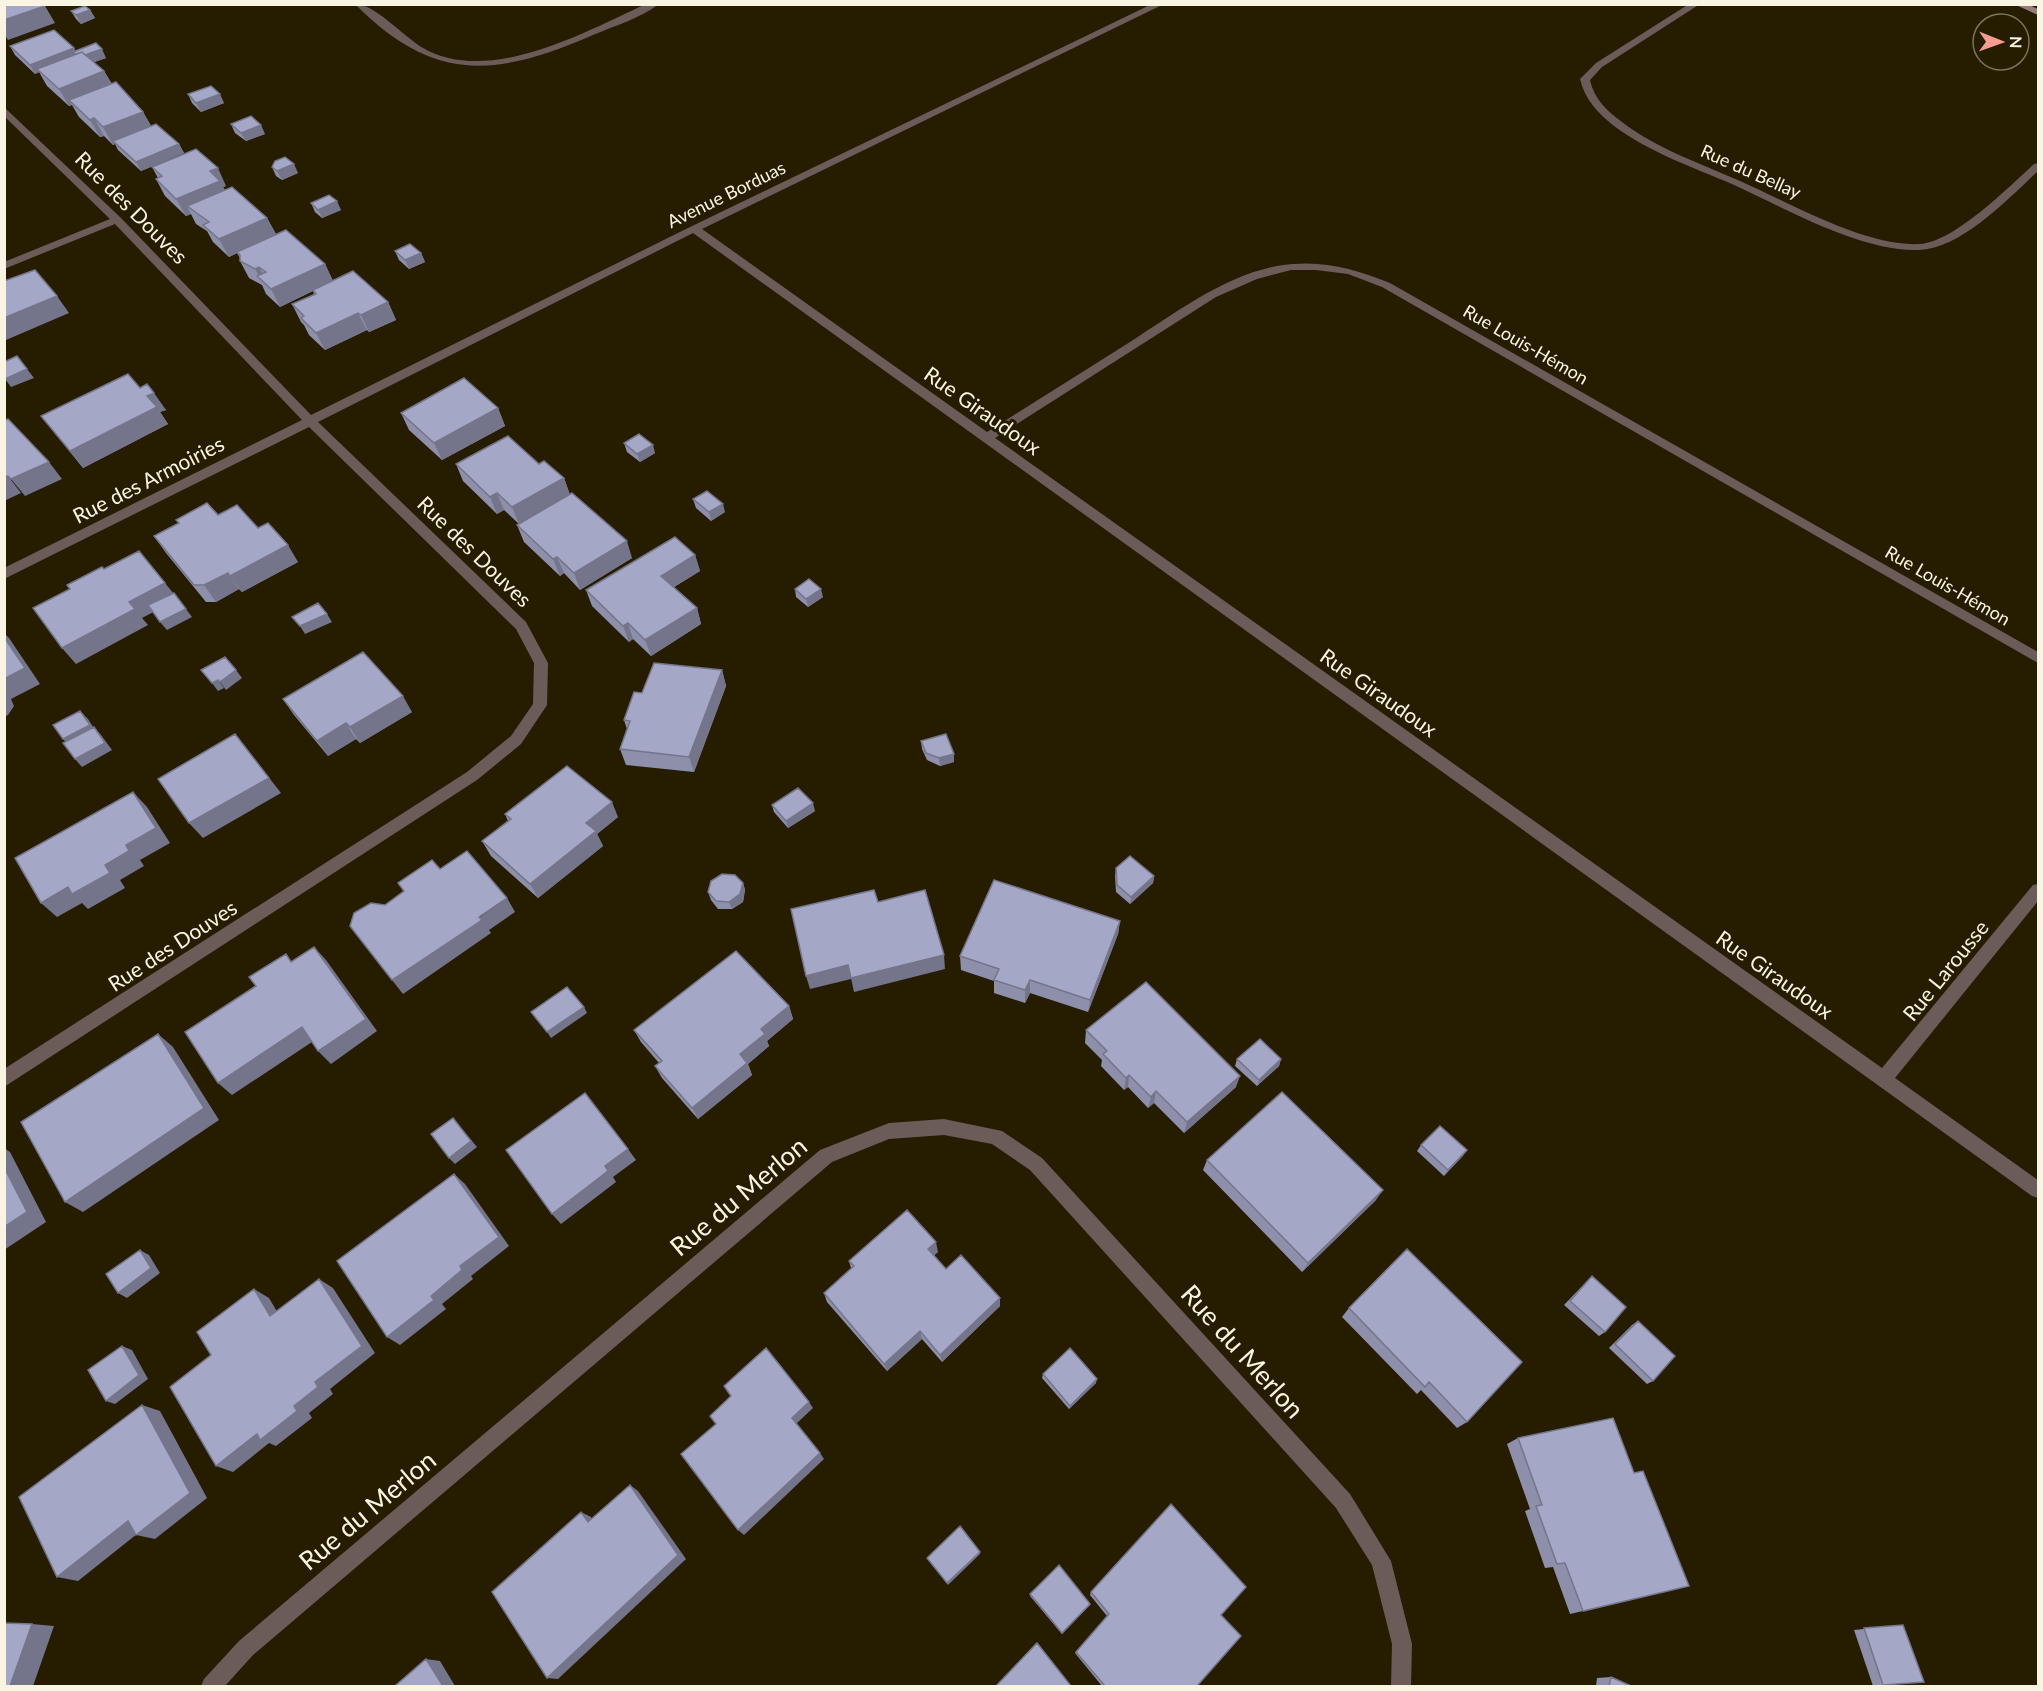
<svg xmlns="http://www.w3.org/2000/svg" width="2043" height="1691" viewBox="0 0 2043 1691" font-family="Lato,sans-serif">
<style>
.lines{fill:none;stroke-linecap:round;stroke-linejoin:round}
.street{fill:#6b5b59;fill-rule:evenodd}
.secondary{fill:#977e7b;fill-rule:evenodd}
.wall{fill:#8e90ab}
.shaded-wall{fill:#74758b}
.building{fill:#a5a7c7;stroke:#74758b;stroke-width:1.5}
.labels{text-anchor:middle;dominant-baseline:central;stroke-width:6;stroke-linejoin:round;paint-order:stroke}
.far-street-label{font-size:18px;fill:#faf4e3;stroke:#261d01}
.street-label{font-size:21px;fill:#faf4e3;stroke:#261d01}
.near-street-label{font-size:26px;fill:#faf4e3;stroke:#261d01}
</style>
<rect width="100%" height="100%" fill="#261d01"/>
<g class="lines">
<!-- street -->
<path class="street" d="M355 4C375 4 404 37 423 48 489 86 585 32 646 4H659C641 18 614 26 593 35 496 77 434 84 355 4Z
M1152 4H1164L702 229 987 432C1035 402 1082 372 1130 342 1177 312 1234 268 1293 264 1327 261 1358 270 1390 283L2038 652V663L1382 287 1348 274 1316 270H1291L1257 279 1216 297 995 438 1882 1068 2033 885 2038 884V901L1895 1078 2038 1180V1198L2032 1196 693 233 318 422 526 622 548 663 547 705 521 744 477 780 4 1087V1069L467 772 511 736 533 704 534 663 516 629 309 427 4 579V568L302 420 115 224 4 269V262L110 219 4 116V107L121 218 311 415 690 227Z
M1689 4H1700L1602 67 1590 80C1594 99 1607 111 1622 122 1657 149 1700 163 1740 181 1790 203 1865 247 1920 244 1954 242 2009 187 2034 164L2038 163V171C2009 198 1961 249 1919 250 1860 252 1785 208 1732 184 1692 167 1649 152 1614 126 1598 113 1585 100 1580 79L1596 63Z
M944 1119 1002 1131 1042 1158 1350 1494 1391 1561 1412 1644 1411 1686H1391L1392 1644 1372 1565 1336 1508 1030 1170 992 1144 944 1135 889 1139 832 1162 253 1655 225 1686H201L204 1679 239 1641 820 1150 889 1123Z"/>
<!-- secondary -->
<path class="secondary" d="M2014 4H2027L2038 9V15Z"/>
</g>
<!-- wall -->
<path class="wall" d="M90 10 95 18 81 24 76 19 71 11Z
M10 46 76 51 106 58 94 62 104 71 112 84 143 112 151 126 179 144 184 153 141 171 118 150 115 144 113 145 104 136 100 137 79 117 72 105 69 106 47 86 39 72 35 74 15 55Z
M188 94 224 103 201 112 192 103Z
M231 124 265 134 246 141 235 133Z
M152 167 226 186 223 187 225 190 267 218 276 234 325 264 333 281 388 302 396 320 369 332 367 330 325 350 309 335 304 325 301 322 292 304 314 294 313 291 280 307 266 294 262 285 249 278 240 261V258L237 253 229 257 213 242 207 231 196 224 191 214 186 216 165 196 156 179 158 178Z
M272 167 298 173 282 180 276 176Z
M311 203 341 210 322 218 315 212Z
M395 251 421 253 425 262 409 269 399 260Z
M140 388 166 410 160 412 168 424 83 468 41 416Z
M498 408 505 426 442 460 409 430 401 413Z
M624 443 655 453 640 462 627 452Z
M456 464 564 478 570 495 632 558 580 590 564 573 560 576 524 542 517 525 519 524 504 510 497 514 463 481Z
M693 499 725 512 711 521 696 508Z
M218 515 258 528 298 562 242 592 239 589 216 602H206L166 553 154 536Z
M695 555 700 571 674 587 697 608 701 624 651 656 633 639 629 642 592 606 586 590Z
M795 589 823 597 808 607 796 597Z
M722 670 726 686 694 772 626 765 620 749 627 729 624 720 642 693Z
M283 699 412 712 360 743 356 739 328 756 294 715Z
M921 741 954 754V762L940 766 927 760 922 749Z
M772 805 815 811 788 828 774 812Z
M505 814 618 817 597 834 603 846 538 898 491 856 482 841 508 821Z
M1116 868 1154 876 1153 883 1130 904 1116 892 1115 876Z
M743 883 745 890 743 902 732 909H718L711 900 708 892Z
M1120 921 1118 934 1088 1012 1030 993 1025 1003 994 993V981L961 970 960 956Z
M789 1006 793 1019 767 1041 769 1046 748 1064 752 1075 698 1119 662 1078 655 1066 659 1063 641 1042 634 1030Z
M1086 1030 1236 1087 1184 1133 1154 1103 1148 1108 1128 1087 1124 1090 1101 1066 1102 1060 1085 1043Z
M1237 1059H1281L1279 1066 1257 1086 1235 1066Z
M1421 1145 1467 1150 1444 1176 1417 1151Z
M1207 1160 1376 1200 1302 1272 1203 1170Z
M1407 1249 1467 1422 1457 1428 1421 1390 1417 1394 1342 1317 1349 1308Z
M938 1252 934 1255 946 1269 1000 1306 942 1362 922 1339 887 1371 827 1302 824 1293 851 1268 849 1261Z
M1592 1276 1605 1332 1599 1336 1564 1305 1587 1281Z
M1638 1321 1653 1381 1647 1384 1609 1348 1632 1325Z
M1043 1374 1096 1383 1069 1409 1042 1378Z
M1518 1438 1634 1473 1689 1586 1570 1614 1553 1567 1545 1568 1525 1511 1530 1509 1507 1444Z
M1091 1592 1221 1615 1197 1686H1102L1075 1653 1107 1616 1090 1595Z
M1030 1594 1090 1605 1062 1634 1030 1596Z
M1903 1625 1924 1682 1873 1686 1854 1630Z
M1611 1677 1631 1686H1596L1597 1678Z"/>
<!-- shaded-wall -->
<path class="shaded-wall" d="M45 6 55 23 8 40 4 34V20Z
M90 10 95 18 81 24 76 15Z
M74 48 79 57 73 52 77 58 37 69 39 72 35 74 30 65Z
M102 49 106 58 84 66 79 57Z
M104 71 114 88 69 100 72 105 69 106 59 89Z
M220 94 224 103 201 112 196 103Z
M143 112 153 129 113 141 115 144 113 145 103 127Z
M94 118 104 136 100 137 90 120Z
M261 125 265 134 246 141 241 133Z
M179 144 184 153 141 171 136 162Z
M294 164 298 173 282 180 277 171Z
M218 168 226 186 223 187 229 198 187 206 191 214 186 216 176 199 210 171Z
M337 201 341 210 322 218 318 210Z
M267 218 276 235 229 257 219 239Z
M421 253 425 262 409 269 405 260Z
M325 264 333 281 280 307 271 289Z
M259 267 269 284 261 280 255 269Z
M57 296 69 313 6 340 4 337V318Z
M388 302 396 320 369 332 361 315Z
M358 313 367 330 325 350 316 333Z
M27 369 34 378 11 387 5 379Z
M154 393 166 410 160 412 168 424 83 468 70 451 147 396Z
M498 408 505 426 442 460 434 443Z
M653 445 655 453 640 462 637 454Z
M49 462 62 479 25 496 11 479Z
M8 476 21 493 4 501V477Z
M564 478 570 495 519 524 512 507Z
M497 493 504 510 497 514 490 497Z
M723 504 725 512 711 521 709 512Z
M627 541 632 558 580 590 574 573Z
M288 545 298 562 242 592 230 576Z
M695 555 700 571 666 592 661 576Z
M557 557 564 573 560 576 553 559Z
M228 573 239 589 216 602 204 585Z
M165 583 178 599 142 618 148 625 76 664 62 648 129 602Z
M821 589 823 597 808 607 806 599Z
M697 608 701 624 651 656 645 640Z
M186 609 192 617 167 630 160 622Z
M327 614 332 622 305 634 300 626Z
M628 623 633 639 629 642 623 626Z
M4 633 9 638 40 684 11 699 14 706 8 715 4 717Z
M236 670 242 678 226 690 220 682Z
M722 670 726 686 694 772 689 757Z
M218 680 224 688 218 691 212 683Z
M403 696 412 712 360 743 350 727Z
M80 711 88 719 97 733 70 747 63 739Z
M346 723 356 739 328 756 317 741Z
M94 727 101 735 112 750 82 767 75 759Z
M235 734 281 793 203 838 189 823Z
M954 754V762L940 766 939 758Z
M133 792 147 807 170 843 140 860 144 866 120 880 125 888 88 909 82 903 57 917 41 903 105 865 126 845Z
M612 802 618 817 597 834 603 846 538 898 530 884 586 823Z
M813 803 815 811 788 828 786 821Z
M1154 876 1153 883 1130 904 1131 897Z
M743 883 745 890 743 902 732 909 729 902Z
M507 898 515 912 489 930 491 933 403 994 392 980Z
M1120 921 1118 934 1088 1012 1090 1000Z
M314 947 326 960 377 1031 331 1064 318 1051Z
M944 955 945 969 854 992 851 978Z
M848 965 851 979 810 989 806 976Z
M1030 980V993L1025 1003V990Z
M789 1006 793 1019 767 1041 769 1046 748 1064 752 1075 698 1119 692 1108 761 1029Z
M584 1007 587 1013 551 1038 547 1032Z
M302 1027 315 1040 232 1095 218 1083Z
M158 1034 173 1047 219 1120 83 1212 65 1202Z
M1281 1059 1279 1066 1257 1086 1259 1080Z
M1129 1075 1128 1087 1124 1090 1126 1078Z
M1240 1076 1236 1087 1184 1133 1187 1122Z
M1156 1091 1154 1103 1148 1108 1151 1097Z
M453 1118 477 1147 455 1164 449 1158Z
M4 1148 10 1152 46 1222 4 1250Z
M628 1149 636 1160 613 1177 616 1182 561 1224 552 1214 605 1166Z
M1467 1150 1463 1156 1444 1176 1448 1170Z
M454 1174 465 1184 509 1246 471 1276 473 1279 442 1304 446 1309 400 1345 387 1337 460 1266Z
M1383 1190 1376 1200 1302 1272 1308 1263Z
M936 1242 938 1252 930 1259 928 1249Z
M140 1250 149 1255 160 1273 127 1298 118 1293Z
M319 1279 333 1288 375 1353 330 1389 333 1394 309 1413 312 1418 276 1446 269 1443 233 1472 216 1466 294 1406 315 1382Z
M254 1289 269 1298 285 1325 270 1316Z
M1000 1298V1306L942 1362 940 1355Z
M920 1331 922 1339 887 1371 884 1364Z
M122 1346 132 1350 148 1379 115 1404 106 1401Z
M1097 1379 1096 1383 1069 1409 1070 1406Z
M809 1402 813 1408 796 1424 792 1418Z
M142 1405 160 1411 207 1498 155 1539 136 1535Z
M820 1453 824 1459 744 1535 738 1530Z
M630 1485 638 1491 686 1559 558 1679 547 1678Z
M581 1512 591 1517 597 1527 588 1522Z
M128 1521 147 1526 78 1581 57 1577Z
M980 1552V1554L948 1585 947 1583Z
M32 1624 54 1626 33 1686H10Z
M426 1659 440 1661 455 1686H443Z"/>
<!-- building -->
<path class="building" d="M4 4H44L45 6 4 20Z
M85 6 90 10 76 15 71 11Z
M54 30 74 48 30 65 10 46Z
M96 43 102 49 85 55 82 52 76 54 73 52Z
M82 52 104 71 59 89 37 69Z
M116 82 143 112 103 127 94 118 90 120 69 100Z
M211 86 220 94 196 103 188 94Z
M251 116 261 125 241 133 231 124Z
M156 124 179 144 136 162 113 141Z
M196 149 218 168 210 171 220 181 176 199 156 179 162 176 152 167Z
M285 157 294 164 277 171 272 167 275 161Z
M232 187 267 218 219 239 203 225 209 222 187 206Z
M329 195 337 201 318 210 311 203Z
M286 230 325 264 271 289 257 276 266 272 259 267 255 269 240 261V255L237 252Z
M410 244 421 253 405 260 395 251Z
M35 270 57 296 4 318V281Z
M353 271 388 302 361 315 358 313 316 333 301 318 304 316 292 304 316 294 313 290Z
M17 356 27 369 5 379 4 362Z
M128 374 140 388 147 384 154 393 147 396 157 407 70 451 41 416Z
M464 378 498 408 434 443 401 413Z
M8 419 49 462 11 479 8 476 4 477V421Z
M639 434 653 445 637 454 624 443Z
M508 436 539 464 544 461 564 478 512 507 497 493 490 497 456 464Z
M707 491 723 504 709 512 693 499Z
M572 493 627 541 574 573 557 557 553 559 517 525Z
M207 503 218 515 237 505 258 528 268 523 288 545 230 576 228 573 204 585H194L154 536 179 523 176 520Z
M675 537 695 555 661 576 697 608 645 640 628 623 623 626 586 590Z
M139 551 165 583 129 602 135 609 62 648 33 608 70 589 67 585 102 567 104 569Z
M809 579 821 589 806 599 795 589Z
M174 593 186 609 160 622 148 605Z
M318 603 327 614 300 626 292 617Z
M4 637 25 668 4 679Z
M363 652 403 696 350 727 346 723 317 741 283 699Z
M225 657 236 670 220 682 218 680 212 683 201 670Z
M654 663 722 670 689 757 620 749 630 721 624 720 634 692 642 693Z
M80 711 90 725 63 739 53 725Z
M94 727 105 743 75 759 63 743Z
M235 734 269 778 189 823 158 779Z
M946 734 954 754 939 758 926 753 921 741Z
M567 766 612 802 586 823 596 831 530 884 482 841 511 819 505 814Z
M798 788 813 803 786 821 772 805Z
M133 792 156 828 126 845 129 851 105 865 110 873 72 894 68 887 41 903 15 858Z
M467 851 507 898 479 917 482 920 392 980 350 926 354 913 371 903 385 905 404 891 398 883 432 860 440 869Z
M1130 856 1154 876 1131 897 1117 885 1116 868Z
M722 874 735 875 743 883 740 894 729 902 716 901 708 892 711 881Z
M994 880 1120 921 1090 1000 1030 980 1025 990 994 980 999 969 960 956Z
M874 890 878 902 925 890 944 955 851 978 848 965 806 976 791 909Z
M314 947 366 1019 318 1051 302 1027 218 1083 185 1032 256 986 249 977 286 954 291 962Z
M736 951 789 1006 761 1029 765 1034 740 1054 747 1063 692 1108 655 1066 662 1061 634 1030Z
M1146 982 1240 1076 1187 1122 1156 1091 1151 1097 1129 1075 1126 1078 1103 1054 1107 1051 1086 1030Z
M567 987 584 1007 547 1032 531 1012Z
M158 1034 204 1108 65 1202 21 1122Z
M1260 1039 1281 1059 1259 1080 1237 1059Z
M1282 1092 1383 1190 1308 1263 1207 1160Z
M585 1093 628 1149 605 1166 608 1171 552 1214 506 1150Z
M453 1118 471 1141 449 1158 431 1134Z
M1440 1126 1467 1150 1448 1170 1421 1145Z
M4 1167 27 1212 4 1227Z
M454 1174 499 1237 460 1266 462 1270 431 1296 434 1300 387 1337 337 1261Z
M907 1210 936 1242 928 1249 946 1269 961 1255 1000 1298 940 1355 920 1331 884 1364 824 1293 854 1266 849 1261Z
M1407 1249 1522 1362 1467 1422 1429 1382 1425 1387 1349 1308Z
M140 1250 151 1268 118 1293 106 1274Z
M1592 1276 1626 1307 1605 1332 1570 1301Z
M319 1279 362 1346 315 1382 318 1387 294 1406 297 1411 260 1440 257 1434 216 1466 170 1387 211 1355 197 1332 254 1289 270 1316Z
M1638 1321 1675 1356 1653 1381 1615 1344Z
M122 1346 139 1375 106 1401 88 1370Z
M766 1348 809 1402 792 1418 820 1453 738 1530 681 1454 716 1424 710 1416 731 1396 724 1386Z
M1070 1348 1097 1379 1070 1406 1043 1374Z
M142 1405 190 1493 136 1535 128 1521 57 1577 19 1497Z
M1613 1418 1634 1473 1643 1471 1689 1586 1583 1611 1565 1563 1557 1564 1536 1506 1542 1505 1518 1438Z
M630 1485 678 1555 547 1678 492 1592 581 1512 588 1522Z
M1171 1504 1246 1587 1221 1615 1241 1636 1197 1686H1105L1076 1652 1109 1614 1091 1592Z
M960 1526 980 1552 947 1583 927 1558Z
M1059 1565 1090 1604 1062 1633 1030 1594Z
M4 1623 32 1624 10 1686H4Z
M1903 1625 1924 1682 1883 1685 1864 1628Z
M1037 1643 1071 1686H996Z
M426 1659 443 1686H395Z
M1611 1677 1631 1686H1609Z"/>
<g class="labels">
<!-- far-street labels -->
<g class="far-street-label">
<text transform="translate(1751 171) rotate(24)">Rue du Bellay</text>
<text transform="translate(726 194) rotate(-26)">Avenue Borduas</text>
<text transform="translate(1526 344) rotate(30)">Rue Louis-Hémon</text>
<text transform="translate(1948 585) rotate(30)">Rue Louis-Hémon</text>
</g>
<!-- street labels -->
<g class="street-label">
<text transform="translate(132 207) rotate(45)">Rue des Douves</text>
<text transform="translate(983 410) rotate(35)">Rue Giraudoux</text>
<text transform="translate(148 479) rotate(-27)">Rue des Armoiries</text>
<text transform="translate(475 551) rotate(44)">Rue des Douves</text>
<text transform="translate(1379 692) rotate(35)">Rue Giraudoux</text>
<text transform="translate(172 945) rotate(-33)">Rue des Douves</text>
<text transform="translate(1945 970) rotate(-51)">Rue Larousse</text>
<text transform="translate(1775 974) rotate(35)">Rue Giraudoux</text>
</g>
<!-- near-street labels -->
<g class="near-street-label">
<text transform="translate(738 1196) rotate(-40)">Rue du Merlon</text>
<text transform="translate(1243 1351) rotate(48)">Rue du Merlon</text>
<text transform="translate(367 1510) rotate(-40)">Rue du Merlon</text>
</g>
</g>
<!-- border -->
<rect width="2043" height="1691" fill="none" stroke="#faf4e3" stroke-width="12"/>
<!-- north arrow -->
<g transform="translate(2001 42) rotate(91)"><circle r="28" fill="#261d01" stroke="#7b735b" stroke-width="1.5"/>
<path d="M0-4.5L10 22L0 15L-10 22Z" fill="#f59c93"/>
<text y="-9" font-size="16" font-weight="bold" text-anchor="middle" fill="#faf4e3">N</text>
</g>
</svg>
